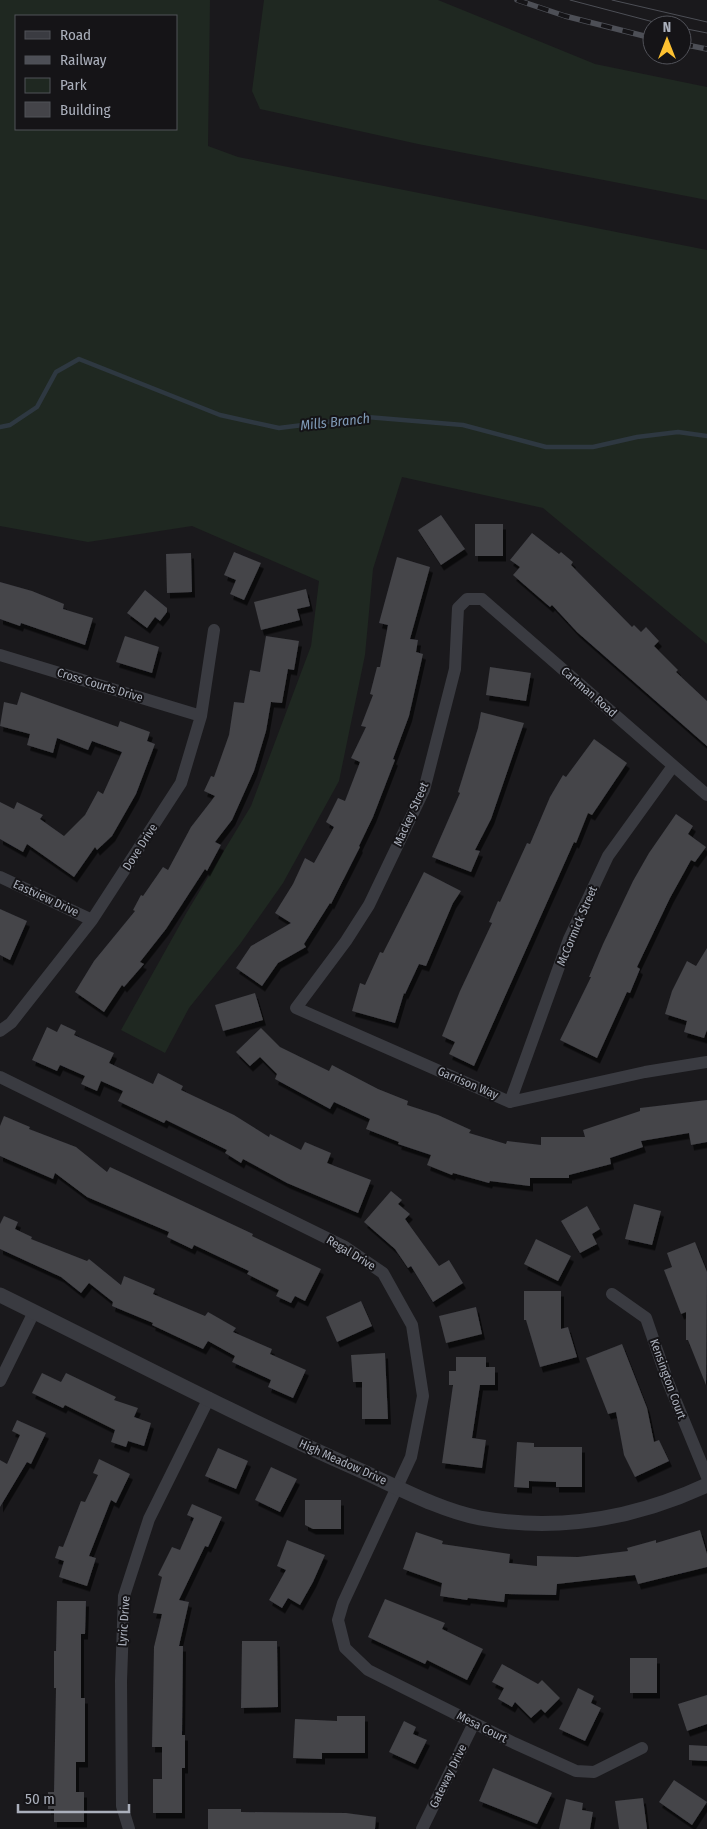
<svg xmlns="http://www.w3.org/2000/svg" width="707" height="1829" viewBox="0 0 707 1829" font-family="'Fira Sans Condensed',sans-serif">
<style>
.green{fill:#1f2821;fill-rule:evenodd}
.lines{fill:none;stroke-linecap:round;stroke-linejoin:round}
.stream{stroke:#2e3841;stroke-width:4.5}
.building{fill:#444449;filter:url(#shadow)}
.minor{stroke:#3a3b41;stroke-width:12}
.tertiary{stroke:#3a3b41;stroke-width:15}
.tram{stroke:#4d4f56;stroke-width:1}
.rail-casing{stroke:#4d4f56;stroke-width:5.5}
.rail{stroke:#151417;stroke-width:4;stroke-dasharray:11;stroke-linecap:butt}
.labels{text-anchor:middle;dominant-baseline:central;stroke-width:4;stroke-linejoin:round;paint-order:stroke}
.street-label{font-size:12px;fill:#abb0bc;stroke:#151417}
.water-label{font-size:14px;font-style:italic;fill:#819cb9;stroke:#151417}
</style>
<defs>
<filter id="shadow"><feDropShadow dx="3" dy="5.5" stdDeviation="0" flood-color="#0009"/></filter>
</defs>
<rect width="100%" height="100%" fill="#1a191c"/>
<!-- green -->
<path class="green" d="M0 0H210L208 146 238 157 707 250V644L543 508 402 477 373 569 365 655 339 781 283 883 240 944 189 1008 165 1053 121 1030 187 912 251 806 311 646 319 581 192 526 88 542 0 526ZM176 16V129H16V16Z
M264 0H438L595 64 707 87V200L418 144 260 109 252 91Z"/>
<g class="lines">
<!-- stream -->
<path class="stream" d="M0 427 10 425 37 407 56 372 79 359 220 415 279 428 367 417 463 425 546 447H593L637 437 678 432 707 436"/>
</g>
<!-- building -->
<path class="building" d="M441 515 465 549 441 565 418 530Z
M475 524H503V556H475Z
M532 533 559 554 561 552 573 562 571 565 632 627 634 625 641 632 646 627 659 641 654 646 678 670 676 672 707 701V746L577 632 552 605 550 607 513 575 520 567 510 560Z
M234 552 261 563 244 600 230 594 236 580 224 575Z
M191 553 192 592 167 593 166 554Z
M397 557 430 567 410 639 418 640 416 652 423 654 409 716 393 759 395 760 373 817 359 846 360 847 331 904 330 903 304 944 306 947 278 963 262 986 236 968 251 946 291 923 275 913 293 884 305 858 314 863 334 827 326 822 338 798 345 801 360 762 351 758 366 727 361 726 373 695 370 694 377 667H380L388 625 379 623Z
M0 582 32 591 64 604 63 609 93 618 85 645 21 623 20 626 0 619Z
M306 589 310 606 297 609 300 620 261 630 254 602Z
M145 590 167 608V612L160 621 155 617 147 628 127 613Z
M125 636 159 647 152 673 116 662Z
M266 636 299 641 294 670 288 669 282 703 271 702 266 731 254 771 232 820 215 842 221 845 207 871 205 869 166 929 140 962 144 964 124 987 122 985 104 1012 75 992 94 961 135 911 133 910 141 895 143 896 163 867 168 870 191 827 215 796 204 791 211 776 214 777 229 735 234 702 244 703 250 670 260 672Z
M490 667 531 673 526 701 486 695Z
M21 692 118 727 120 721 150 732 147 741 155 744 136 794 112 836 97 850 95 847 74 877 27 844 23 852 0 839V802L14 809 17 802 43 815 40 819 64 836 85 815 98 791 103 794 122 752 92 741 88 750 57 738 53 753 27 745 30 734 0 726 4 702 17 705Z
M481 712 524 723 491 819 475 850 480 851 471 872 432 857 460 793 458 792 478 728Z
M594 739 627 763 592 815 588 813 576 843 574 842 474 1066 449 1054 455 1042 442 1036 460 991 492 923 489 922 498 901 500 902 527 843 530 844 550 797 563 775 566 777Z
M676 814 693 826 688 834 706 847 695 862 691 860 670 898 637 967 640 969 630 993 627 992 597 1058 560 1040 591 977H589L603 944 633 881 649 853Z
M424 872 461 891 453 903 426 966 419 964 405 994 404 993 395 1023 352 1011 360 983 365 985 380 952 383 953Z
M0 909 27 921 10 960 0 955Z
M707 948V1030L704 1038 684 1032 687 1021 665 1014 672 991 687 961 696 966Z
M255 993 263 1020 223 1031 215 1005Z
M61 1024 76 1031 74 1035 114 1053 109 1063 153 1084 158 1073 183 1086 181 1090 234 1115 269 1137 270 1134 301 1150 305 1142 331 1153 327 1163 371 1180 358 1213 287 1183 243 1159 241 1163 225 1153 227 1150 166 1120 164 1123 118 1101 123 1091 101 1081 97 1091 81 1084 85 1076 60 1065 57 1071 32 1060 47 1027 57 1032Z
M261 1028 280 1047 329 1071 332 1065 378 1089 408 1101 407 1105 438 1115 471 1130 469 1133 506 1144 507 1141 541 1145V1137H585L583 1130 640 1111V1108L707 1100V1142L691 1145 689 1133 641 1141 643 1147 610 1158 611 1164 569 1175V1178H530V1186L490 1181 489 1183 453 1173 452 1175 427 1165 431 1155 398 1144 399 1142 366 1129 370 1119 334 1102 330 1109 275 1079 277 1074 260 1057 250 1066 236 1052Z
M4 1116 30 1127 29 1129 76 1147 107 1172 110 1167 253 1234 252 1236 321 1269 305 1301 295 1296 291 1303 276 1296 279 1290 247 1274 249 1271 194 1245 192 1249 167 1237 169 1232 87 1197 55 1173 53 1179 0 1156V1126Z
M391 1191 402 1200 398 1204 410 1214 405 1219 439 1266 449 1260 463 1283 433 1302 411 1266 408 1268 395 1249 364 1222Z
M634 1204 661 1211 652 1245 625 1239Z
M587 1206 600 1229 592 1234 597 1244 580 1253 561 1221Z
M4 1216 18 1222 15 1229 32 1237 31 1239 87 1261 89 1259 121 1285 124 1276 155 1289 153 1294 205 1316 208 1312 236 1328 233 1332 272 1349 270 1354 306 1370 293 1398 268 1387 271 1380 232 1362 235 1356 208 1341 203 1349 152 1325 153 1323 112 1306 113 1302 89 1283 81 1293 61 1277 0 1249V1224Z
M536 1239 571 1256 558 1281 524 1264Z
M695 1242 707 1272 706 1385 688 1340H686V1312L681 1314 664 1270 672 1267 667 1253Z
M524 1291H561V1329L568 1327 577 1357 540 1367 526 1320H524Z
M361 1301 372 1326 337 1342 326 1317Z
M476 1307 482 1334 446 1343 439 1316Z
M622 1344 647 1408 654 1442 659 1440 669 1461 635 1477 624 1455 616 1412 608 1414 586 1358Z
M385 1353 388 1419H362V1382H353L351 1355Z
M456 1357H486V1367H495V1385H480L472 1438 486 1440 482 1468 442 1463 453 1385H449V1371H456Z
M42 1373 61 1382 66 1373 116 1397 114 1400 138 1408 134 1417 151 1423 144 1446 128 1441 126 1447 111 1442 115 1430 65 1405 63 1408 32 1393Z
M17 1420 46 1433 31 1464 27 1462 0 1507V1460L7 1464 20 1435 12 1431Z
M517 1442 534 1443V1447H582V1487H556V1482L529 1481V1488L514 1487Z
M218 1448 248 1461 236 1489 205 1476Z
M99 1459 130 1474 116 1503 111 1500 89 1556 96 1558 87 1586 59 1577 64 1561 55 1558 59 1546 63 1547 81 1501 85 1502 98 1475 93 1473Z
M271 1467 297 1479 280 1512 255 1500Z
M305 1500H341V1529H313L305 1525Z
M192 1504 222 1517 208 1547 205 1546 179 1600 189 1602 179 1646H183L182 1735H185V1768H182V1813H153V1779H162V1747H152L154 1647 162 1614 153 1613 162 1577 158 1575 172 1547 180 1550 194 1518 187 1515Z
M700 1530 707 1554V1567L638 1584 635 1575 557 1584 556 1595 505 1594 504 1602 468 1598 467 1600 440 1596 442 1583 403 1569 416 1532 443 1541 442 1544 510 1554 509 1563 537 1566V1556L578 1557 628 1551 627 1548 656 1540V1543Z
M287 1540 325 1555 313 1582 300 1605 288 1598 282 1608 269 1600 286 1570 277 1566Z
M385 1599 445 1623 442 1629 483 1649 467 1680 427 1660 425 1664 368 1637Z
M57 1601H86L85 1634H81V1698H85V1762H76V1792H84V1822H54V1809H48V1792H54L56 1688H54V1651H56Z
M242 1641H277L278 1707 241 1708Z
M630 1658H657V1693H630Z
M502 1664 538 1684 542 1680 560 1698 545 1713 541 1709 531 1718 515 1702 512 1707 498 1699 504 1688 492 1682Z
M578 1688 594 1696 591 1703 601 1708 585 1741 559 1729Z
M707 1695V1724L687 1731 678 1704Z
M337 1716H365V1753H322V1759L293 1758 295 1719 337 1721Z
M404 1721 416 1727 413 1734 427 1740 415 1764 389 1752Z
M689 1745 707 1746V1761L689 1760Z
M493 1768 552 1793 537 1824 479 1801Z
M674 1780 707 1802 692 1825 659 1802Z
M643 1798 647 1829H619L615 1801Z
M566 1799 583 1803 582 1810 593 1812 590 1829H559Z
M208 1809H241V1812L346 1813 376 1817 375 1829H208Z"/>
<g class="lines">
<!-- minor -->
<path class="minor" d="M0 655 201 716
M707 795 482 599H467L458 608 455 669 424 790 369 905 346 941 296 1008 510 1102 645 1072 707 1062
M0 877 92 920
M0 1031 11 1023 92 920 181 783 201 716 214 630
M0 1077 345 1247 383 1273 412 1325 423 1396 411 1457 343 1603 338 1620 345 1648 368 1670 514 1743 576 1771 594 1772 642 1748
M510 1102 569 939 608 856 673 766
M612 1294 646 1318 668 1382 707 1477
M0 1381 34 1312
M129 1829 122 1806 121 1681 124 1596 149 1519 209 1398
M422 1829 474 1723"/>
<!-- tertiary -->
<path class="tertiary" d="M0 1295C118 1353 235 1415 355 1468 394 1485 438 1510 480 1518 560 1532 634 1519 707 1485"/>
<!-- tram -->
<path class="tram" d="M570 0 665 25
M612 0 707 22
M682 28 707 33"/>
<defs>
<path id="rail" d="M517 0 565 16 652 38
M682 44 707 49"/>
</defs>
<!-- rail casing -->
<use href="#rail" class="rail-casing"/>
<!-- rail -->
<use href="#rail" class="rail"/>
</g>
<g class="labels">
<!-- street labels -->
<g class="street-label">
<text transform="translate(100 685) rotate(17)">Cross Courts Drive</text>
<text transform="translate(589 692) rotate(41)">Cartman Road</text>
<text transform="translate(411 814) rotate(-66)">Mackey Street</text>
<text transform="translate(140 847) rotate(-57)">Dove Drive</text>
<text transform="translate(46 898) rotate(25)">Eastview Drive</text>
<text transform="translate(577 926) rotate(-67)">McCormick Street</text>
<text transform="translate(468 1083) rotate(23)">Garrison Way</text>
<text transform="translate(351 1253) rotate(31)">Regal Drive</text>
<text transform="translate(668 1379) rotate(70)">Kensington Court</text>
<text transform="translate(343 1462) rotate(24)">High Meadow Drive</text>
<text transform="translate(124 1621) rotate(-86)">Lyric Drive</text>
<text transform="translate(482 1727) rotate(27)">Mesa Court</text>
<text transform="translate(448 1776) rotate(-64)">Gateway Drive</text>
</g>
<!-- water labels -->
<g class="water-label">
<text transform="translate(335 422) rotate(-6)">Mills Branch</text>
</g>
</g>
<!-- legend -->
<rect x="15" y="15" width="162" height="115" fill="#151417" stroke="#515259"/>
<rect x="25" y="31" width="25" height="8" fill="#3a3b41" stroke="#515259"/>
<text x="60" y="40" font-size="15" fill="#abb0bc">Road</text>
<rect x="25" y="56" width="25" height="8" fill="#4d4f56" stroke="#515259"/>
<text x="60" y="65" font-size="15" fill="#abb0bc">Railway</text>
<rect x="25" y="78" width="25" height="15" fill="#1f2821" stroke="#515259"/>
<text x="60" y="90" font-size="15" fill="#abb0bc">Park</text>
<rect x="25" y="102" width="25" height="15" fill="#444449" stroke="#515259"/>
<text x="60" y="115" font-size="15" fill="#abb0bc">Building</text>
<!-- north arrow -->
<g transform="translate(667 40)"><circle r="24" fill="#151417" stroke="#515259"/>
<path d="M0-4L9 19L0 12L-9 19Z" fill="#fdc131"/>
<text y="-8" font-size="14" font-weight="bold" text-anchor="middle" fill="#abb0bc">N</text>
</g>
<!-- scale -->
<path d="M18 1804v8h111v-8" fill="none" stroke="#abb0bc" stroke-width="2.5"/>
<text x="25" y="1804" font-size="15" fill="#abb0bc" stroke="#151417" stroke-width="4" paint-order="stroke">50 m</text>
</svg>
